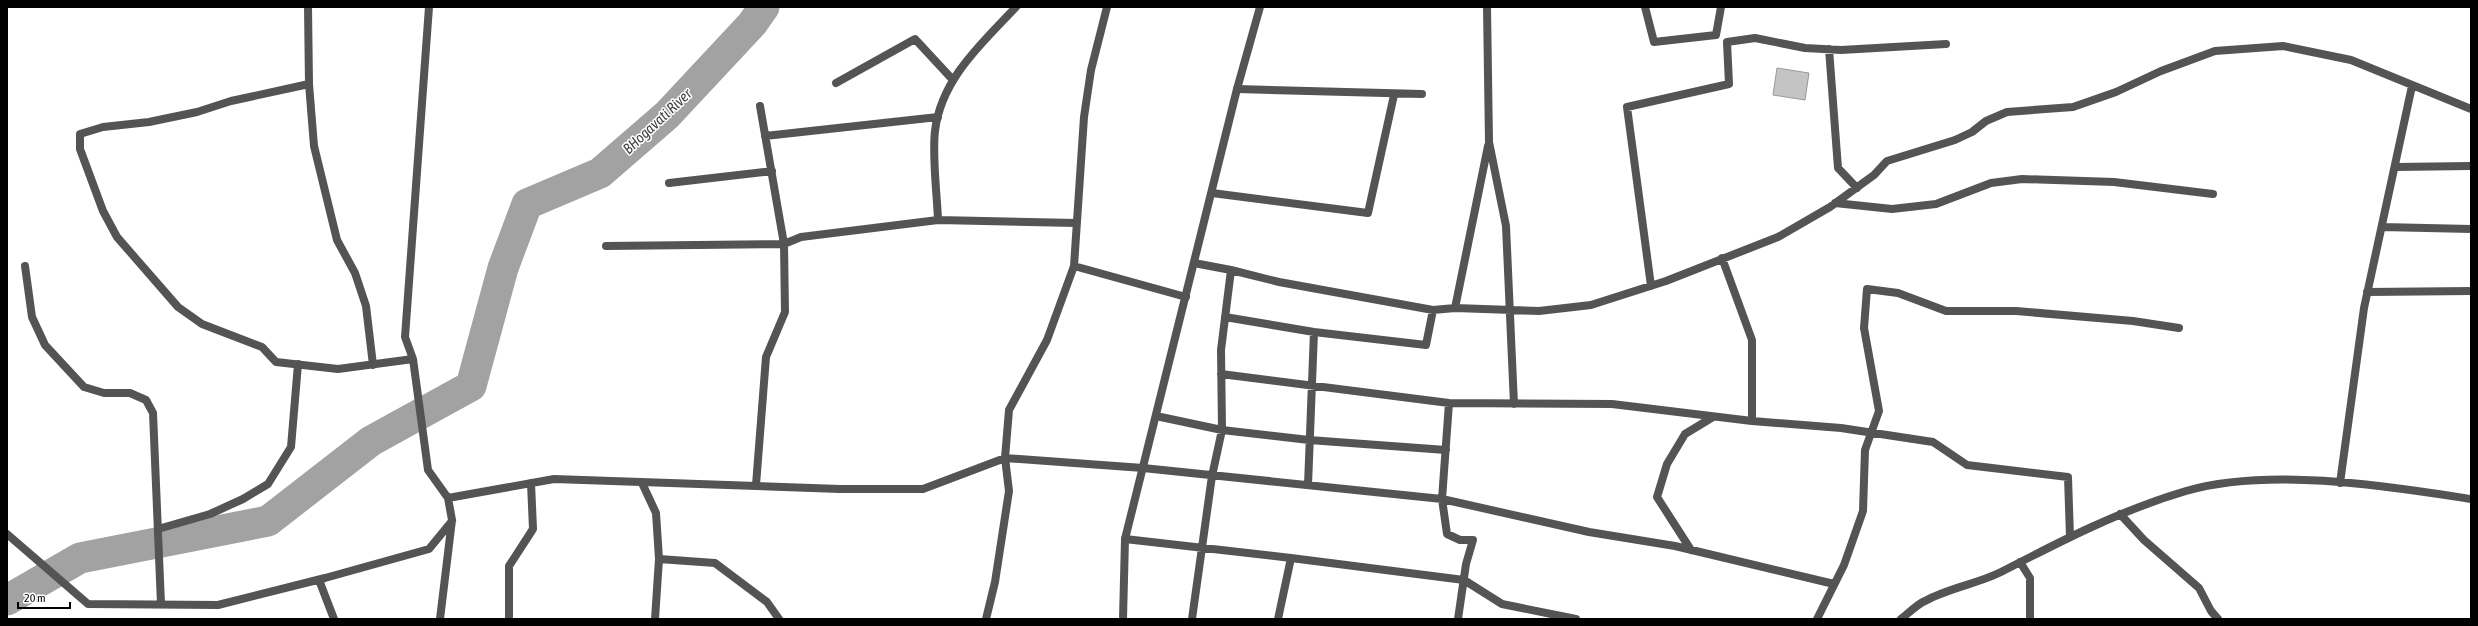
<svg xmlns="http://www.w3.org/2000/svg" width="2478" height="626" viewBox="0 0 2478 626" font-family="'Asap Condensed',sans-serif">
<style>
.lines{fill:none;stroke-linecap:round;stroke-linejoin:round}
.river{stroke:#a2a2a2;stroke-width:31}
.building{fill:#c4c4c4;stroke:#989898}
.minor{stroke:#545454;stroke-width:8}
.tertiary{stroke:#545454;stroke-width:8}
.labels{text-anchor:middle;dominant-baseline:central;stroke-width:3;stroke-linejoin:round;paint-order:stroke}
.water-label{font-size:15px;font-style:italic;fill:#434343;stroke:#fff}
</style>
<rect width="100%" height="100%" fill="#fff"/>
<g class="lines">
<!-- river -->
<path class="river" d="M7 600 80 558 268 521 371 441 471 386 503 268 527 204 600 173 667 115 752 24 764 7"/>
</g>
<!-- building -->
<path class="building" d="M1777 68 1809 73 1805 100 1773 95Z"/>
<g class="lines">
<!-- minor -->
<path class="minor" d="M308 7 309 84 314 146 337 240 355 273 366 306 373 365
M429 7 405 337 413 359 428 470 448 498 452 520 440 619
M1016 7C982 43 941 79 935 131 932 157 937 193 938 220L1076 223
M1487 7 1489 142 1506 226 1514 404
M1645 7 1654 42 1716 35 1721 7
M1829 49 1838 168 1857 188
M836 83 915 39 953 80
M309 84 231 101 197 112 149 122 103 127 80 134V149L103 211 117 237 178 307 202 324 262 347 276 362 338 369 413 359
M1237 89 1422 94
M765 136 938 117
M2395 167 2471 166
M669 183 772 171
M1212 193 1368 213 1394 95
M1835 203 1892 209 1936 204 1991 183 2022 179 2114 182 2213 194
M2382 227 2471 229
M606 246 784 244 760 106
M1722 258 1752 340V421
M25 266 32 317 45 345 84 387 104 393H130L146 400 153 413 161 604
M1074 266 1186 297
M1231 270 1279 282 1433 310 1455 308 1539 311 1591 305 1666 281 1778 237 1830 207 1874 175 1887 161 1955 140 1972 132 1986 121 2007 112 2073 107 2116 92 2161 71 2215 51 2283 46 2351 60 2471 109
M1651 286 1627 107 1729 84 1727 42 1755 38 1805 48 1841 50 1946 44
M2367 292 2471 291
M1455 308 1488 146
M1225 317 1314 332 1426 345 1433 310
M1221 374 1449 403 1612 404 1752 421 1841 428 1933 442 1967 465 2068 477 2070 537
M1449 403 1442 499 1589 532 1675 546 1834 584
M1156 416 1222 430 1309 440 1446 450
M642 483 656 513 659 559 715 563 767 602 779 619
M2340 483 2364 308 2412 86
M756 485 766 357 785 312 784 244 801 237 938 220
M1308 485 1314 332
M448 498 554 479 840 489H923L1005 458 1009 410 1047 340 1074 266 1084 117 1091 70 1107 7
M2120 514 2144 540 2199 588 2211 611 2218 619
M158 529 210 514 243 499 268 484 291 447 298 364
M7 534 88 604 218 605 325 578 429 549 452 521
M1125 539 1291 558 1278 619
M1691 550 1657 497 1667 464 1685 434 1713 417
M1291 558 1464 580 1502 604 1576 619
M2020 562 2030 578V619
M319 580 334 619
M509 619V566L533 529 531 483
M655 619 659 559
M986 619 995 582 1009 491 1005 458 1143 468 1442 499 1447 534 1460 540H1473L1466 564 1458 619
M1192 619 1212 476 1222 430 1221 350 1231 270 1194 263
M1817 619 1844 565 1863 511 1865 450 1879 411 1864 328 1867 289 1898 293 1946 311H2016L2133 321 2179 328
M1901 619C1909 613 1916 605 1925 601 1948 588 1977 584 2001 572 2061 541 2121 510 2186 491 2269 467 2386 486 2471 499"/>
<!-- tertiary -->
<path class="tertiary" d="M1123 619 1125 539 1237 89 1260 7"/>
</g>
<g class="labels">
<!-- water labels -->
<g class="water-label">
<text transform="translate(657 121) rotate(-43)">BHogavati River</text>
</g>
</g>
<!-- border -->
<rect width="2478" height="626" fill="none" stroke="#000000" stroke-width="16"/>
<!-- scale -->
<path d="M18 602v6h52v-6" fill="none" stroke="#000000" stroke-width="2"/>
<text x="24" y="602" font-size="12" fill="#000000" stroke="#ffffff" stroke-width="3" paint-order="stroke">20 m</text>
</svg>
